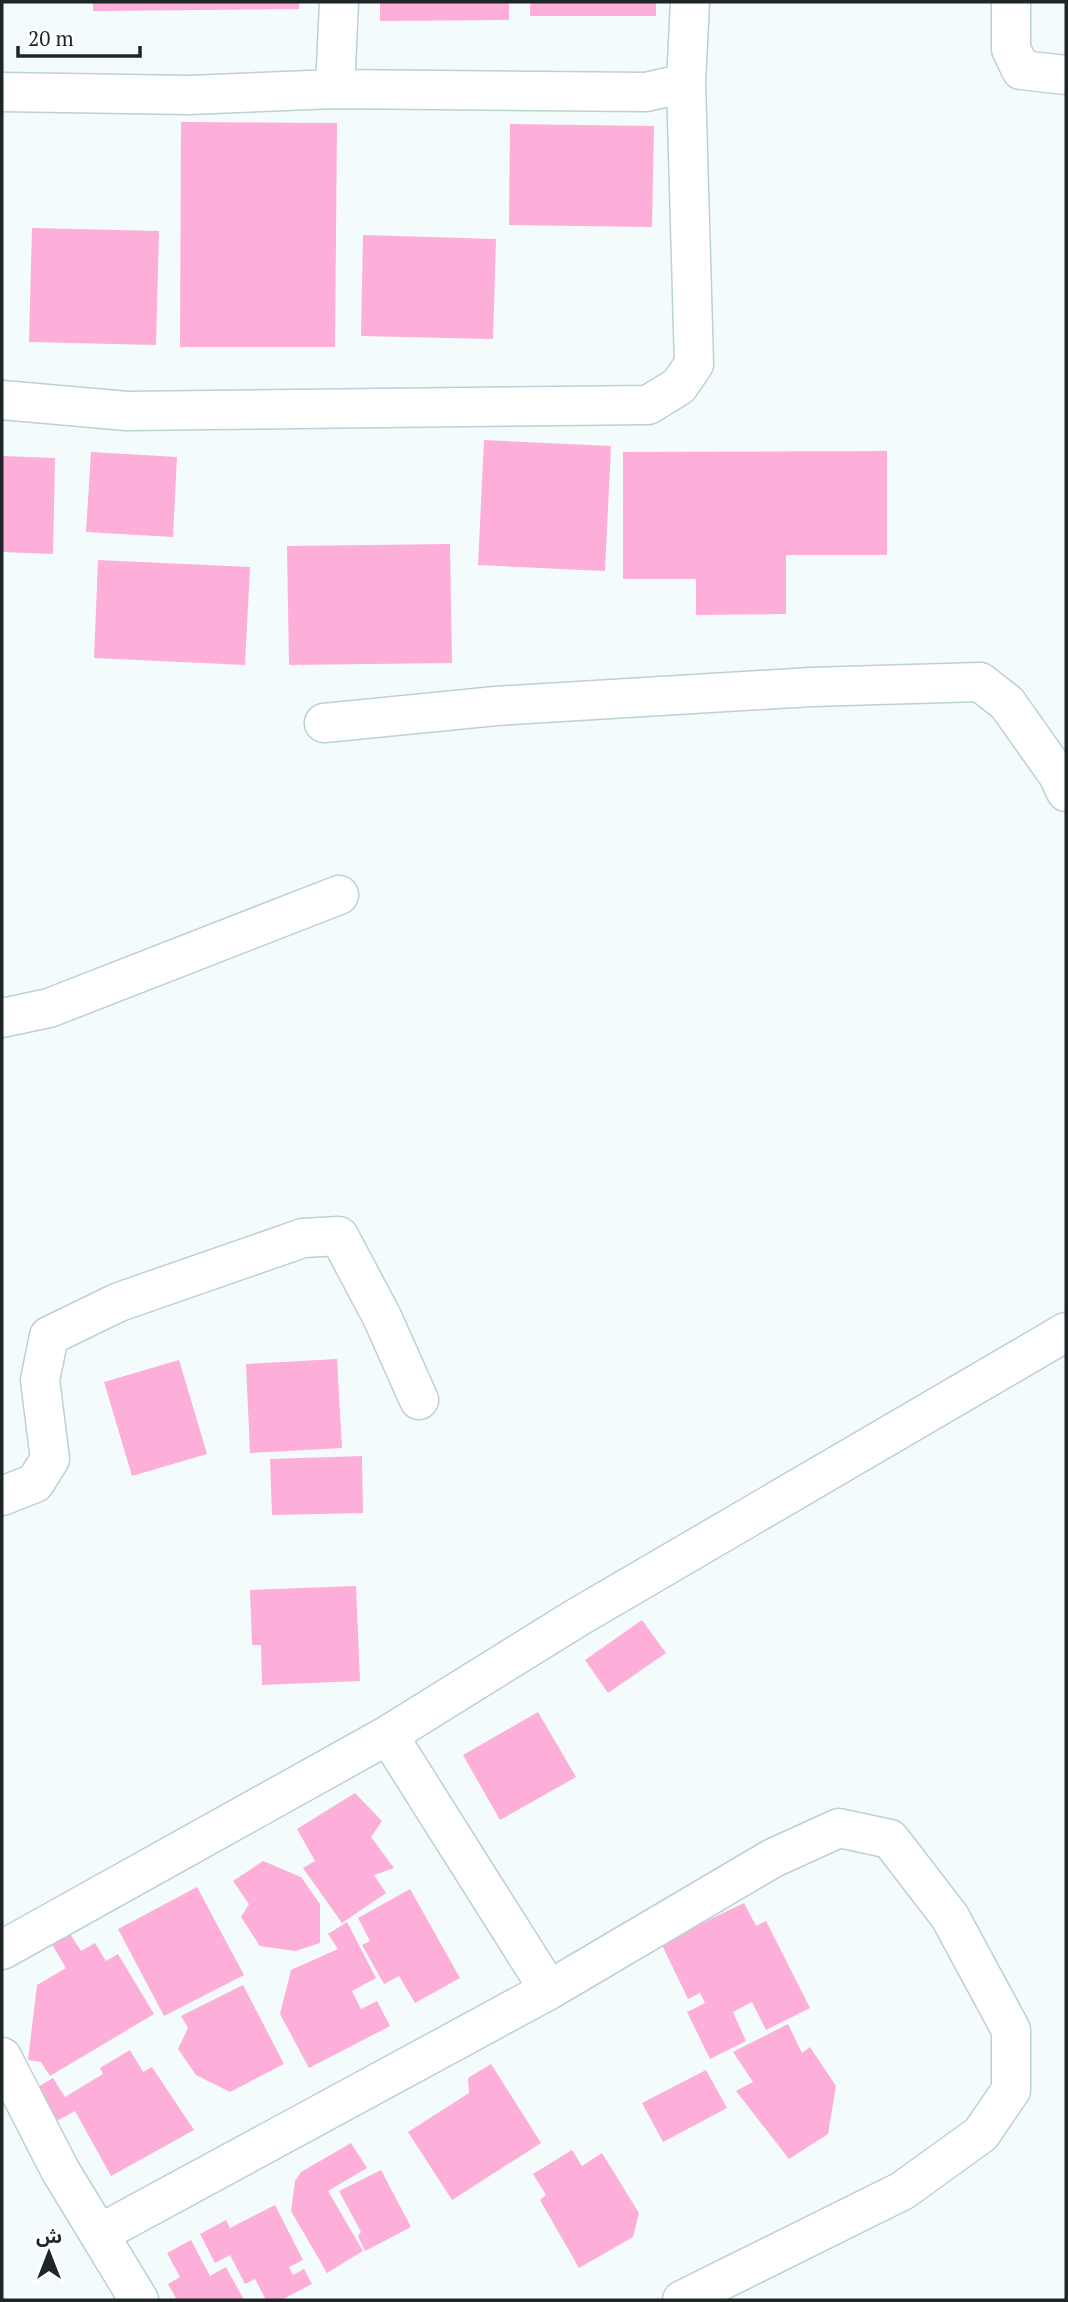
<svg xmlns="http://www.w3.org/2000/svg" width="1068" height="2302" viewBox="0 0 1068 2302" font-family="'PT Serif','Noto Sans Arabic',serif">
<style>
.building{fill:#fdaed9}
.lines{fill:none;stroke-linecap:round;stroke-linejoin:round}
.minor-casing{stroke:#bcd0d5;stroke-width:41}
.tertiary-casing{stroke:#bcd0d5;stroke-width:41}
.minor{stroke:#fff;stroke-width:38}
.tertiary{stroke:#fff;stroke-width:38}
</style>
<rect width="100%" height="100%" fill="#f3fbfd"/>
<!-- building -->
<path class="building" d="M93 2H299V9L93 11Z
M380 2H509V20L380 21Z
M530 2H656V16H530Z
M181 122 337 123 335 347H180Z
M510 124 654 126 652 227 509 225Z
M32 228 159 231 156 345 29 342Z
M363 235 496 239 493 339 361 336Z
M484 440 611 446 605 571 478 565Z
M887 451V555H786V614L696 615V579H623V452Z
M91 452 177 457 173 537 86 532Z
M2 456 55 458 53 554 2 552Z
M450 544 452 663 289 665 287 546Z
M98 560 250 567 245 665 94 658Z
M337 1359 342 1448 250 1453 246 1364Z
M179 1360 207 1454 132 1476 104 1382Z
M362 1456 363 1513 272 1515 270 1459Z
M356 1586 360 1681 262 1685 261 1645H252L250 1590Z
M642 1620 666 1653 608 1693 585 1660Z
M538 1712 576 1777 500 1820 463 1755Z
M355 1793 382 1821 371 1837 394 1868 374 1875 386 1893 342 1923 303 1868 315 1861 297 1829Z
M263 1861 301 1877 320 1904V1943L295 1951 260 1946 241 1917 249 1904 233 1881Z
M197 1887 244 1975 164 2016 118 1929Z
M410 1889 460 1978 415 2003 399 1976 384 1984 362 1945 370 1941 358 1918Z
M744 1903 756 1926 766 1921 810 2008 766 2030 752 2002 733 2012 746 2041 710 2059 687 2012 705 2003 700 1993 688 1999 661 1943Z
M347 1922 376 1978 352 1991 361 2009 377 2001 390 2026 309 2068 280 2014 291 1970 338 1949 328 1934Z
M65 1926 81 1951 95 1943 106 1961 118 1954 154 2014 50 2076 41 2062 28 2060 37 1985 66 1968 47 1936Z
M243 1985 284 2064 230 2092 196 2075 178 2049 188 2028 181 2016Z
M788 2024 802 2053 810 2047 836 2086 828 2134 789 2159 736 2091 753 2082 733 2052Z
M130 2050 143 2072 152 2067 194 2130 111 2176 75 2111 53 2123 33 2090 53 2078 65 2097 103 2074 100 2068Z
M491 2064 541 2143 452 2200 408 2132 469 2093 468 2078Z
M706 2070 727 2108 663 2142 642 2103Z
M351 2143 367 2168 328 2191 363 2251 327 2273 291 2211 295 2181 301 2172Z
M572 2150 582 2166 602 2153 639 2213 633 2237 579 2268 540 2200 546 2195 533 2174Z
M381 2170 411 2227 365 2251 358 2236 361 2232 339 2191Z
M275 2205 303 2260 289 2267 293 2275 304 2269 312 2284 281 2300H266L255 2279 245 2284 230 2255 215 2263 200 2234 226 2220 230 2228Z
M191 2240 210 2276 226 2267 244 2300H177L168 2284 180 2277 167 2253Z"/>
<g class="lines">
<defs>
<path id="minor" d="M1011 2V49L1021 70 1066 75
M335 89 339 2
M2 92 189 95 335 89 646 92 686 83 690 2
M2 400 127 411 648 405 679 386 694 364 686 83
M324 723 496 706 811 687 980 682 1007 703 1058 775 1066 792
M2 1018 49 1008 339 895
M2 1496 35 1483 50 1459 40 1380 49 1336 119 1302 303 1238 339 1236 382 1317 419 1400
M388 1735 549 1990
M2 2057 60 2170 139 2300
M99 2234 549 1990 773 1858 839 1828 890 1839 950 1917 1011 2030V2090L981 2134 902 2191 682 2300"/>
<path id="tertiary" d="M2 1950 388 1735 578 1617 1066 1332"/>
</defs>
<!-- minor casing -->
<use href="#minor" class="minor-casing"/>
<!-- tertiary casing -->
<use href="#tertiary" class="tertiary-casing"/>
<!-- minor -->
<use href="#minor" class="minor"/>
<!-- tertiary -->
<use href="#tertiary" class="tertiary"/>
</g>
<!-- border -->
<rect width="1068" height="2302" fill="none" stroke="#1d2527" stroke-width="7"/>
<!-- north arrow -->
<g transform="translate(49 2253)" stroke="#ffffff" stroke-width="5" paint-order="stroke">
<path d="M0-5L12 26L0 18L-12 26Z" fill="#1d2527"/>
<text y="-10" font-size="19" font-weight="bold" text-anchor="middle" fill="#1d2527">ش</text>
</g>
<!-- scale -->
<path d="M18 46v10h122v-10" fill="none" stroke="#1d2527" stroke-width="3.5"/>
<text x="28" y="46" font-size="21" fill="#1d2527" stroke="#ffffff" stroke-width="5" paint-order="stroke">20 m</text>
</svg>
